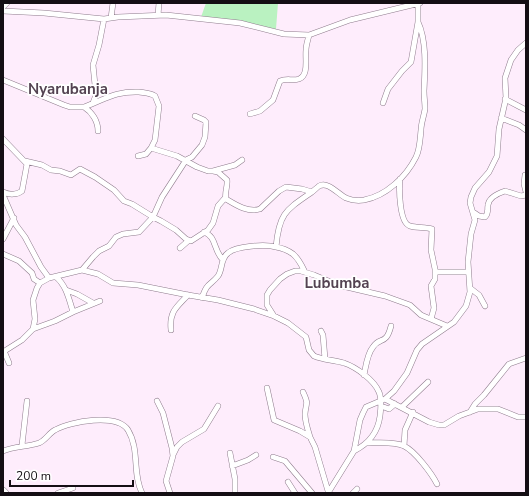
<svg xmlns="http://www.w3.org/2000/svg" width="529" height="496" viewBox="0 0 529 496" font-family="'Nunito Sans',sans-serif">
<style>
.green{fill:#baf2c1}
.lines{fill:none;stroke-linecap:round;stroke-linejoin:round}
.minor-casing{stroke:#8f7c8d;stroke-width:6}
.highway-casing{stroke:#8f7c8d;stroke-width:8}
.minor{stroke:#fff;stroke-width:5}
.highway{stroke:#fff;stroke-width:7}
.labels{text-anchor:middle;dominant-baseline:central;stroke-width:3.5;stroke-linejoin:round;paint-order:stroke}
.quarter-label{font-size:15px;font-weight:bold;fill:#544352;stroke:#fff}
</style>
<rect width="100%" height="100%" fill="#feedfc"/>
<!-- green -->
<path class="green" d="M206 3H278L276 29 201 17Z"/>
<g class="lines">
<defs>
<path id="minor" d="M3 7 7 3
M3 11 44 13 104 19 118 17 166 15 240 23 284 34 309 35 350 20 420 3
M158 15 159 3
M111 18 113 3
M3 80 64 105 70 107H84C92 112 98 121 98 131
M505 99 526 110
M93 103 96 95 93 65 99 45 104 19
M383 103 388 89 402 71 411 62 418 22V3
M84 107C106 99 115 91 139 92 145 93 150 93 155 96L159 106 155 140 151 148 146 154 138 156
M250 114 260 111 273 100 280 81C286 78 293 81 299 79 309 75 305 59 306 50 306 45 308 40 309 35
M501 118 519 125 526 130
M3 139 27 164 22 191C17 195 9 195 3 192
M151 148 177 156 197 167 208 171H213L235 165 242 160
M25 161 42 165 51 170 60 171 71 175 80 169 95 177 114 190 124 201 132 204 153 217 161 221 176 230 186 239 191 241 208 230 213 223 218 206 225 198
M213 171 218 172 227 180C228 186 224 194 226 199 236 205 248 213 260 209L279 191 286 187 302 189 312 192
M525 175 524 184 526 192
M400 179C399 188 399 223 410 226 417 228 425 227 432 229L431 250 435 269V279L431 286 434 308 431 319
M3 195 16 225 25 237 41 267 49 278
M473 212 479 216 485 217C489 213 487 210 488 205 489 197 499 193 505 191L521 196 526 195
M204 232C217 237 213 250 223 260
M3 239 14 218
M276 247C279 213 286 210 312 192 314 190 317 188 319 186 328 181 338 194 346 198 351 200 357 201 364 200 386 196 406 177 416 157 420 149 420 139 421 130 421 123 424 116 425 109 425 103 424 97 424 91 425 70 427 41 418 22
M180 248 188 241
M3 254 19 261 32 273 34 279 40 283
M82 270 93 257 99 251 109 246 116 237 123 234 139 232 153 217 162 197 186 160 192 157 202 145 205 137 206 122 204 120 195 116
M435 272H468
M56 277C66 285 69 299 73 312
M470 288 479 295 485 306
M66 290 77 294 93 303
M202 298C207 282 210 286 218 276 223 269 220 259 228 253 236 246 265 244 276 247 282 248 289 251 293 254 299 259 302 266 305 272
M274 316 267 305V295L270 290 280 279 287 274 295 271H301L314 275 338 285 385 296 410 305 421 315 447 326
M33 329 35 319 33 300 37 288 40 283 49 278 82 270 98 274 113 283 138 285 188 295 218 300 254 309 274 316 288 323 306 337 309 350 314 356C323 360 334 360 344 363 356 367 374 380 379 392 382 399 381 408 380 416 378 432 368 444 354 451
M171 330C169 311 177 307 188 295
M321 331 323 335 325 359
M4 351 9 363
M3 352 22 340 33 329 55 321 73 312 100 301
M364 375C366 366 367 354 373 347 380 336 386 346 391 326
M267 388 274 420 300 431 310 437 315 447 328 491
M303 392C309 405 306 402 305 414 305 422 308 430 310 437
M385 399 429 422 439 425H444L459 416 478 409H498L518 417H526
M157 401 163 413 172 448 173 456 166 481 170 493
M381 406 389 409 395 404
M402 407 428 382
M470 412 475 404 484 395 509 364 526 358
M366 443C376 443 395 441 404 446 415 451 432 474 437 484
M22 445 27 401
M404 446 405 430 413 412
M3 451C15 446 27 447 39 443 46 440 49 433 55 430 71 421 117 413 128 430 140 450 132 473 142 493
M230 453 235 479V493
M173 455 177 447 182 442 204 429 218 406
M273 457 285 461 312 493
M232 466 248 460 256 455
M288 482 295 493
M58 493 73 488
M328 493 354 451 360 420 363 413 366 407 385 399 394 391 407 373 417 350 422 344 454 322 466 306 470 292 468 262 471 234 475 220 470 203 471 197 475 188 489 172 497 156 499 129 506 98 505 78 511 60 518 50 526 43
M353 493 357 489"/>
<path id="highway" d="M3 491 5 493"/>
</defs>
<!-- minor casing -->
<use href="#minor" class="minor-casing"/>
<!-- highway casing -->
<use href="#highway" class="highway-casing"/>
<!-- minor -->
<use href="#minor" class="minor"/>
<!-- highway -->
<use href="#highway" class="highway"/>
</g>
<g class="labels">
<!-- quarter labels -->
<g class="quarter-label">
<text x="68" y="89">Nyarubanja</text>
<text x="337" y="283">Lubumba</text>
</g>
</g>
<!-- border -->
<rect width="529" height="496" fill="none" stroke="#140e14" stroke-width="8"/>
<!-- scale -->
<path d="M10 480v6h123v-6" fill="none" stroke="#140e14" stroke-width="2"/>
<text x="16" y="480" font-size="12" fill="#140e14" stroke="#ffffff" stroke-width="3" paint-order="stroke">200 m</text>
</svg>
